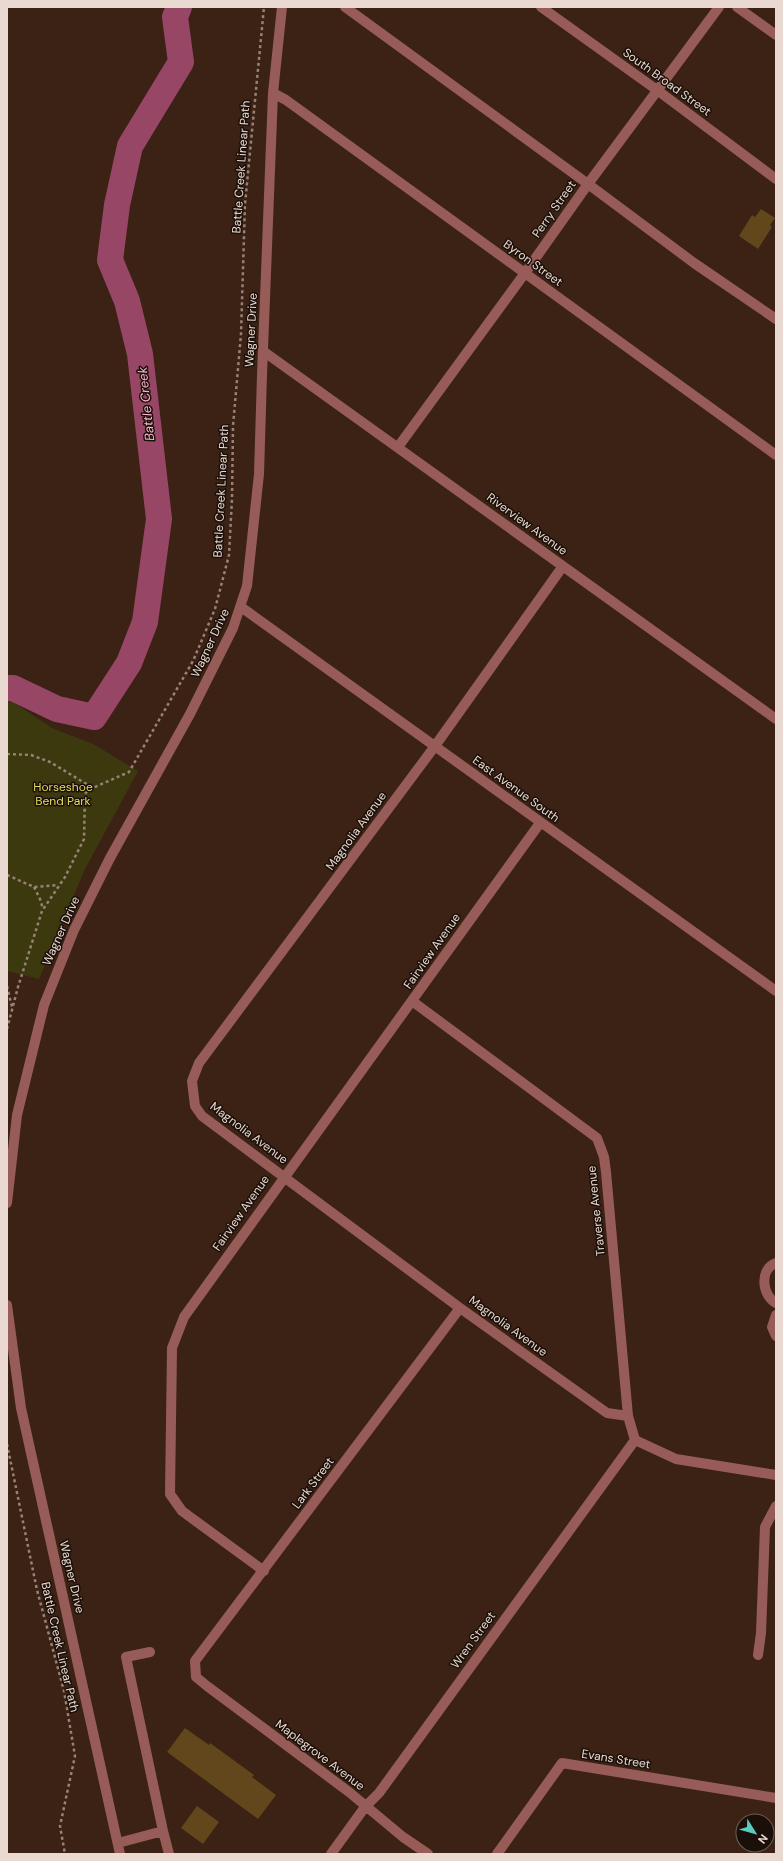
<svg xmlns="http://www.w3.org/2000/svg" width="783" height="1861" viewBox="0 0 783 1861" font-family="'DM Sans',sans-serif">
<style>
.green{fill:#3d390e}
.lines{fill:none;stroke-linecap:round;stroke-linejoin:round}
.river{stroke:#984666;stroke-width:26}
.building{fill:#61471b}
.path{stroke:#978277;stroke-width:2.5;stroke-dasharray:3 3;stroke-linecap:butt}
.minor{stroke:#985c58;stroke-width:10}
.labels{text-anchor:middle;dominant-baseline:central;stroke-width:3;stroke-linejoin:round;paint-order:stroke}
.street-label{font-size:12px;fill:#ead9d0;stroke:#1a0f09}
.park-label{font-size:12px;fill:#e5db5e;stroke:#1a0f09}
.water-label{font-size:13px;font-style:italic;fill:#fcb5ce;stroke:#1a0f09}
</style>
<rect width="100%" height="100%" fill="#3b2214"/>
<!-- green -->
<path class="green" d="M7 698 52 728 93 744 138 771 84 871 39 979 7 971Z"/>
<g class="lines">
<!-- river -->
<path class="river" d="M7 688H13L57 709 94 717 129 663 145 622 159 519 140 354 127 301 110 260 117 205 130 146 181 62 175 17 179 7"/>
</g>
<!-- building -->
<path class="building" d="M761 209 775 218 770 225 772 227 758 249 739 236 752 215 755 217Z
M185 1728 209 1745 210 1743 254 1775 252 1777 276 1795 258 1819 167 1752Z
M197 1806 219 1822 203 1844 181 1828Z"/>
<g class="lines">
<!-- path -->
<path class="path" d="M7 754 31 755 50 762 93 788
M7 875 34 887 58 885
M34 887 40 899 43 909
M7 986 12 1007
M7 1029 18 987 42 911 65 877 84 839 85 794 88 790 129 772 193 661 215 609 229 555 232 499 233 426 241 334 245 204 264 7
M7 1444 37 1590 64 1691 75 1756 60 1826 65 1854"/>
<!-- minor -->
<path class="minor" d="M345 7 588 184 694 263 776 319
M541 7 657 90 776 179
M737 7 776 35
M273 93 286 100 776 455
M263 351 776 719
M398 447 525 273 588 184 719 7
M563 566 435 746 199 1063 192 1081 195 1106 202 1116 460 1308 607 1413 628 1416 635 1440 676 1459 776 1475
M241 607 776 991
M412 1001 597 1138 604 1157 606 1172 628 1416
M7 1203 17 1115 44 1005 74 930 110 858 190 714 233 628 247 586 259 474 262 375 273 93 282 7
M776 1263C759 1269 762 1296 776 1303
M7 1305 21 1408 120 1854
M776 1315 772 1327 776 1336
M264 1571 182 1511 170 1494 172 1348 184 1317 540 823
M758 1655 761 1633 765 1527 776 1506
M163 1831 169 1854
M118 1843 163 1831 126 1657 150 1652
M331 1854 365 1807 379 1793 635 1440
M428 1854 403 1837 349 1792 207 1686 196 1677 195 1661 460 1308
M497 1854 562 1763 776 1798"/>
</g>
<g class="labels">
<!-- street labels -->
<g class="street-label">
<text transform="translate(667 82) rotate(36)">South Broad Street</text>
<text transform="translate(241 167) rotate(-86)">Battle Creek Linear Path</text>
<text transform="translate(554 209) rotate(-55)">Perry Street</text>
<text transform="translate(533 263) rotate(36)">Byron Street</text>
<text transform="translate(251 330) rotate(-87)">Wagner Drive</text>
<text transform="translate(221 491) rotate(-87)">Battle Creek Linear Path</text>
<text transform="translate(527 524) rotate(36)">Riverview Avenue</text>
<text transform="translate(210 643) rotate(-65)">Wagner Drive</text>
<text transform="translate(516 789) rotate(36)">East Avenue South</text>
<text transform="translate(356 831) rotate(-54)">Magnolia Avenue</text>
<text transform="translate(61 931) rotate(-66)">Wagner Drive</text>
<text transform="translate(432 951) rotate(-55)">Fairview Avenue</text>
<text transform="translate(249 1133) rotate(37)">Magnolia Avenue</text>
<text transform="translate(596 1211) rotate(-96)">Traverse Avenue</text>
<text transform="translate(241 1213) rotate(-55)">Fairview Avenue</text>
<text transform="translate(508 1326) rotate(36)">Magnolia Avenue</text>
<text transform="translate(313 1483) rotate(-53)">Lark Street</text>
<text transform="translate(72 1577) rotate(77)">Wagner Drive</text>
<text transform="translate(473 1640) rotate(-54)">Wren Street</text>
<text transform="translate(60 1647) rotate(77)">Battle Creek Linear Path</text>
<text transform="translate(320 1755) rotate(37)">Maplegrove Avenue</text>
<text transform="translate(616 1759) rotate(9)">Evans Street</text>
</g>
<!-- park labels -->
<g class="park-label">
<text x="63" y="787">Horseshoe<tspan x="63" dy="14">Bend Park</tspan></text>
</g>
<!-- water labels -->
<g class="water-label">
<text transform="translate(146 404) rotate(-96)">Battle Creek</text>
</g>
</g>
<!-- border -->
<rect width="783" height="1861" fill="none" stroke="#ead9d0" stroke-width="16"/>
<!-- north arrow -->
<g transform="translate(755 1833) rotate(127)"><circle r="19" fill="#1a0f09" stroke="#6d6059"/>
<path d="M0-3L7 15L0 10L-7 15Z" fill="#57cec1"/>
<text y="-6" font-size="11" font-weight="bold" text-anchor="middle" fill="#ead9d0">N</text>
</g>
</svg>
